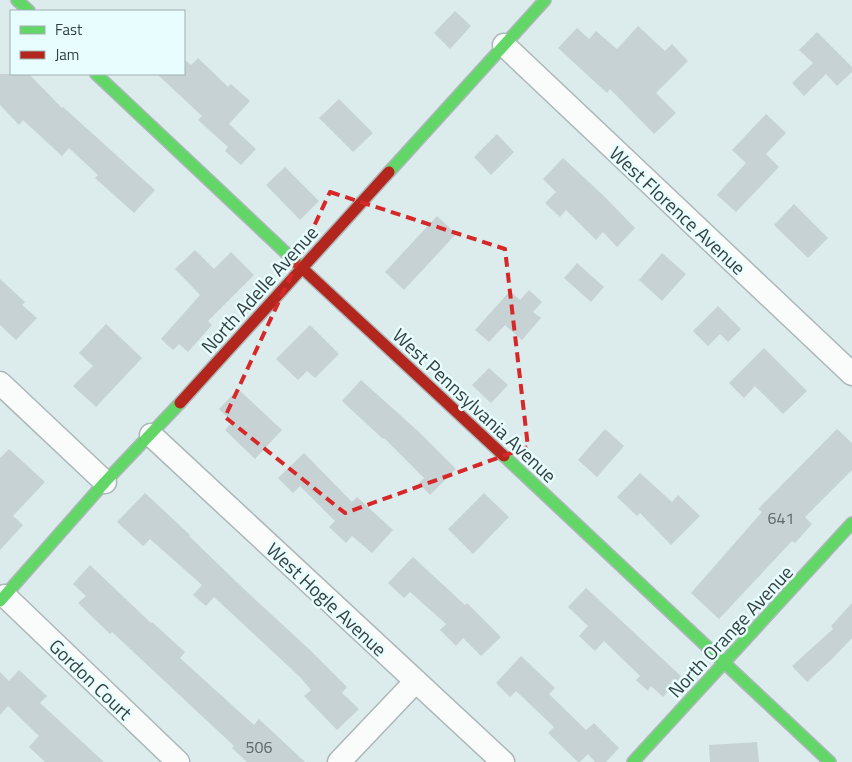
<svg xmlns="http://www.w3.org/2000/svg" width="852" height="762" viewBox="0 0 852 762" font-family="'Titillium Web',sans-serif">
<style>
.building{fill:#c7d2d5}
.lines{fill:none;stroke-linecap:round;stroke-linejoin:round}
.street-casing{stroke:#acb7b8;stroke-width:25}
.fast-casing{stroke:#acb7b8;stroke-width:14}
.jam-casing{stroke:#acb7b8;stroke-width:14}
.street{stroke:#fafcfc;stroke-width:22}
.fast{stroke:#63d668;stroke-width:11}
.jam{stroke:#b3261e;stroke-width:11}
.marked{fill:none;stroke:#d62828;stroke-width:4;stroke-dasharray:10 6;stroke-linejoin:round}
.labels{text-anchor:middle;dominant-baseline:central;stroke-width:5;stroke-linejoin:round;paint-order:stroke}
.number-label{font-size:16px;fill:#5c6768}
.street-label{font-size:19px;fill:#343f40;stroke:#e7fdfe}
</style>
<rect width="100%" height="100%" fill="#dcebec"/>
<!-- building -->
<path class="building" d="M455 11 471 26 450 49 434 33Z
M638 26 665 51 672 44 688 61 656 93 676 113 654 134 610 89 607 93 558 48 577 28 589 39 596 31 617 49Z
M817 32 852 67V72L837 86 826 74 804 96 792 83 813 63 799 50Z
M198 58 228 87 231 84 250 101 229 124 256 149 241 165 225 151 228 147 198 120 202 116 157 74H184V59L191 65Z
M0 74H29L62 108 63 107 155 190 134 213 95 178 98 175 69 148 62 156 23 120 19 125 0 105Z
M339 99 373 133 353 152 319 118Z
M766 114 786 133 766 154 779 167 736 212 717 195 746 163 732 150Z
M497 134 514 152 491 175 474 157Z
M563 158 605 197 635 228 617 247 603 232 596 240 566 210 560 217 545 203 556 192 543 179Z
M285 167 319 201 300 220 266 185Z
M794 204 828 238 808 258 774 225Z
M437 216 456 234 404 290 385 272Z
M195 250 214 269 231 252 254 275 208 321 212 325 188 352 179 344 173 350 161 339 200 295 175 269Z
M662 253 686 274 662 301 639 280Z
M577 263 604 287 591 302 564 278Z
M0 279 25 302 22 305 37 318 16 340 0 325Z
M529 290 542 302 533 312 541 318 522 340 505 325 489 342 475 330 510 291 520 300Z
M718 306 741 329 728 342 720 334 708 346 693 331Z
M106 324 142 358 96 407 73 386 93 366 79 353Z
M310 325 339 354 315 378 307 371 298 380 276 359Z
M764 348 807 391 783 414 755 386 744 398 729 383Z
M489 368 508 385 491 403 472 385Z
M361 380 419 432 456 469 430 495 419 483 424 478 384 438 383 439 342 401Z
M238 389 282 430 255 459 225 430 232 422 219 409Z
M605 429 624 446 597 477 578 460Z
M837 429 852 443V470L805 517 812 524 795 543 792 541 719 619 691 593 762 512 758 509Z
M9 449 45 482 13 516 23 525 0 550V458Z
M304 453 352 502 357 497 393 530 372 553 352 536 346 543 329 527 335 521 300 486 293 493 278 478Z
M640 473 672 502 678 495 700 516 671 545 640 513 637 516 617 497Z
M145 493 190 535 189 536 246 591 310 650 347 687 342 693 359 709 337 730 304 696 311 690 300 677 214 597 206 606 193 595 202 585 150 539 143 546 117 522Z
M484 493 509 517 473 554 448 529Z
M413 557 465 605 467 603 501 637 481 656 463 638 456 646 440 630 446 624 410 592 404 598 388 583Z
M90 565 151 623 152 622 185 652 180 658 254 725 259 719 305 762H247L232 748 234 746 112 632 110 634 78 603 86 596 73 584Z
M586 588 682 677 663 697 651 686 648 691 636 680 640 676 604 641 595 651 579 636 588 626 568 607Z
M852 603V638L832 659 807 682 792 666 833 629 831 626Z
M521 656 555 688 549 694 586 730 594 723 619 748 606 762H595L588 754 580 762H578L548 733 554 727 516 691 510 697 496 683Z
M19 670 47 696 40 703 104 762H45L29 747 39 736 8 706 0 715V672L9 681Z
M757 742 759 762H710L709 745Z"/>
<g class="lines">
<defs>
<path id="street" d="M504 45 852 374
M0 383 105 482
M151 435 503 762
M5 596 178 762
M339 762 416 681"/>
<path id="fast" d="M17 0 29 11
M96 74 302 268
M389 172 545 0
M504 456 830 762
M0 601 105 482 180 403
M633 762 852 523"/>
<path id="jam" d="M302 268 504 456
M180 403 389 172"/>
</defs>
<!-- street casing -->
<use href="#street" class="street-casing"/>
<!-- fast casing -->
<use href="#fast" class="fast-casing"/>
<!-- jam casing -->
<use href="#jam" class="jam-casing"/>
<!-- street -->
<use href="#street" class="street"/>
<!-- fast -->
<use href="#fast" class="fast"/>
<!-- jam -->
<use href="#jam" class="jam"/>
</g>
<!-- marked area -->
<path class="marked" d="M330 192 505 249 528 447 345 513 225 417Z"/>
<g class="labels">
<!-- number labels -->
<g class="number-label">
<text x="781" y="518">641</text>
<text x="259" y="747">506</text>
</g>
<!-- street labels -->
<g class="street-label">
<text transform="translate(678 210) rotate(43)">West Florence Avenue</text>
<text transform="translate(259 289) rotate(-48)">North Adelle Avenue</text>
<text transform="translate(475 405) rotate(43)">West Pennsylvania Avenue</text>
<text transform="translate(327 599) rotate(43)">West Hogle Avenue</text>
<text transform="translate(730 631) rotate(-47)">North Orange Avenue</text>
<text transform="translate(91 679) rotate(44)">Gordon Court</text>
</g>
</g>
<!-- legend -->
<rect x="10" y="10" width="175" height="65" fill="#e7fdfe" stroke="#9fb1b2"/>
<rect x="20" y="26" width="25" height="8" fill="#63d668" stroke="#9fb1b2"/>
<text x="55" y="35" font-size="15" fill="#343f40">Fast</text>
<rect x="20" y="51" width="25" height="8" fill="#b3261e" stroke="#9fb1b2"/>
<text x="55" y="60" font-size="15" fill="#343f40">Jam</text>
</svg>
